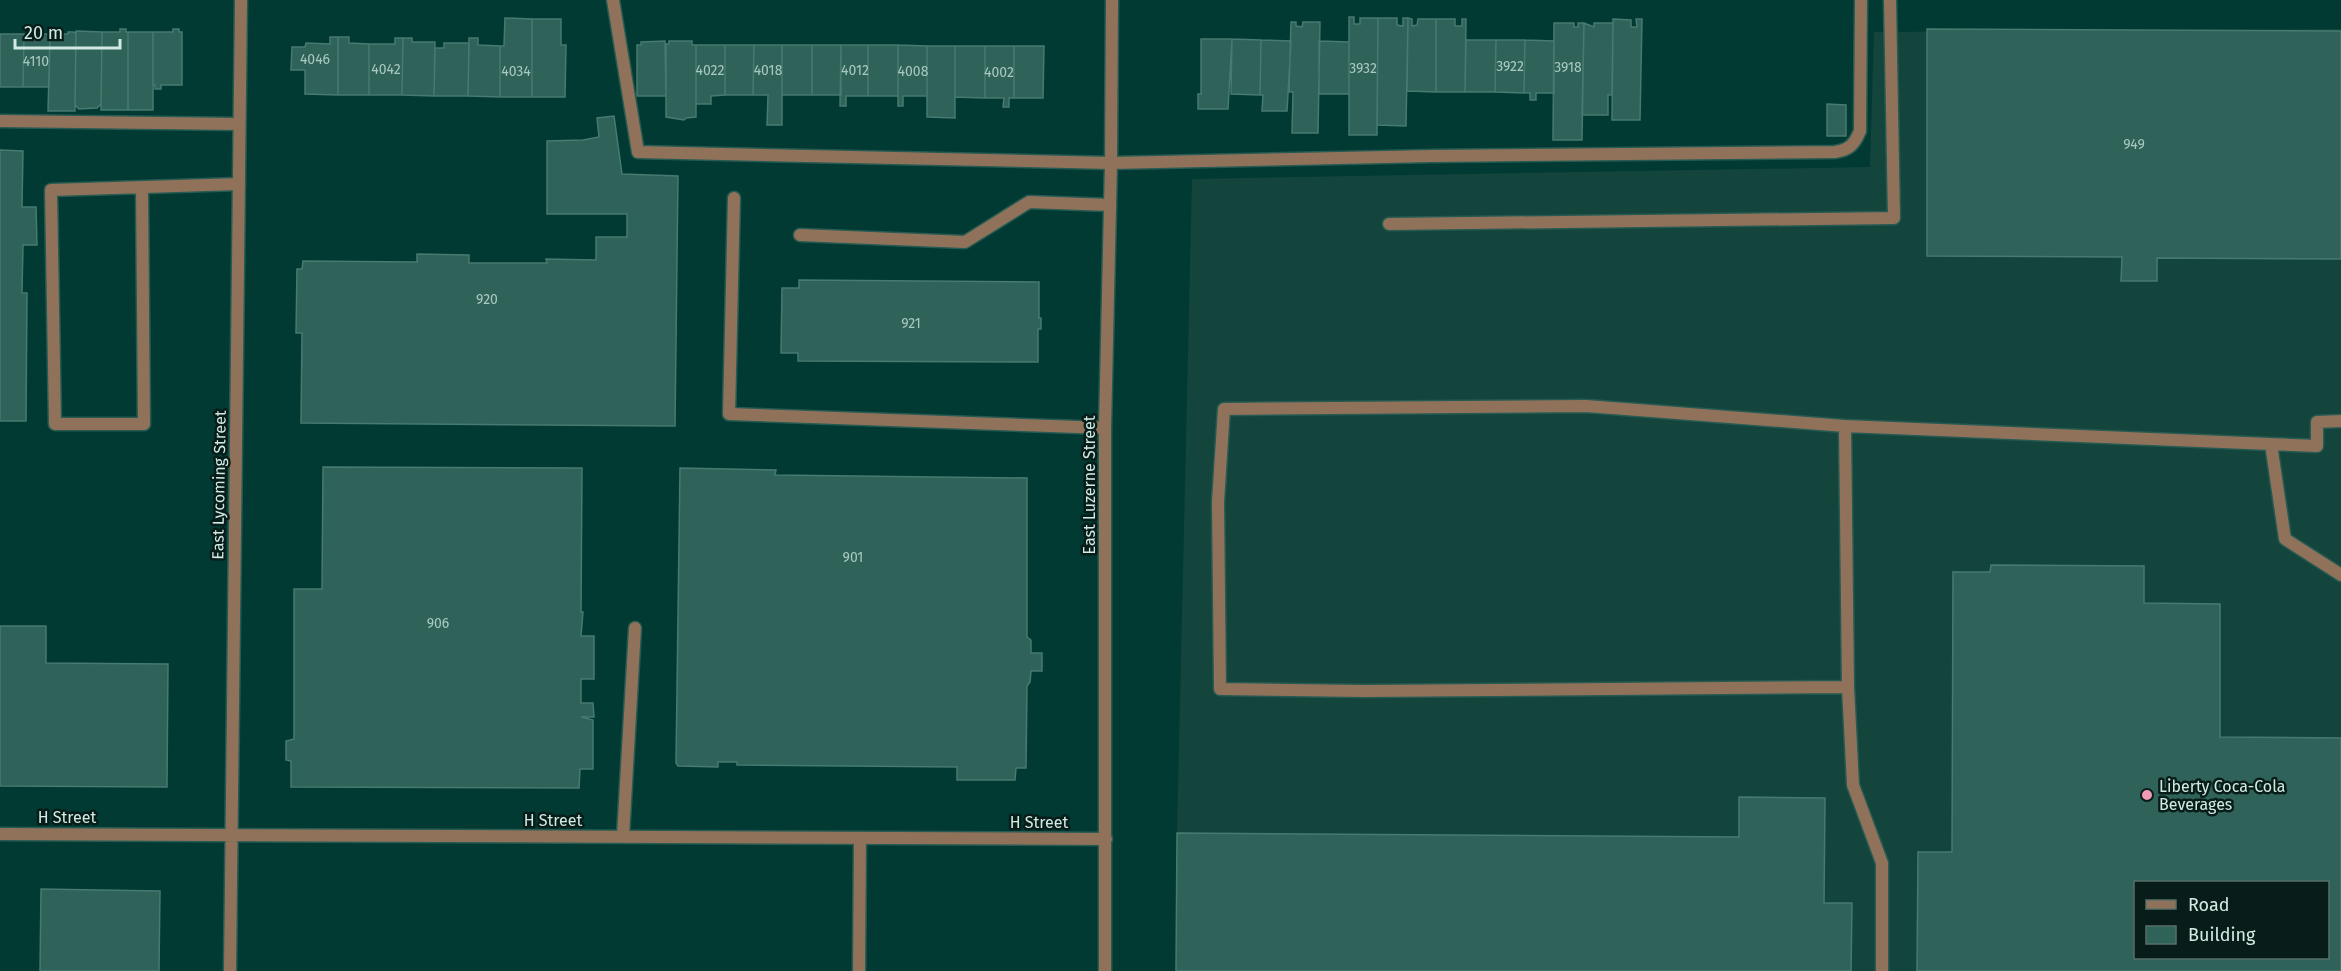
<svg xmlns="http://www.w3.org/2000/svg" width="2341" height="971" viewBox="0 0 2341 971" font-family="'Fira Sans',sans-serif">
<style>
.built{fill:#14453d;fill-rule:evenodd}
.building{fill:#2f6259;stroke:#477a70;stroke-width:1.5;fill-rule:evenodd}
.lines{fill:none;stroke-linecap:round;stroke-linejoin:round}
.lane-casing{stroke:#265a52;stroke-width:15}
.street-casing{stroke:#265a52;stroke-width:15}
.lane{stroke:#90725a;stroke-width:12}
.street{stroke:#90725a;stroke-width:12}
.poi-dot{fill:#f09ab5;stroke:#081d19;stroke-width:2}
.labels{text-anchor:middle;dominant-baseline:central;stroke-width:5;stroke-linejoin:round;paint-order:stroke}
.number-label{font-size:14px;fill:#a8c9c1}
.street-label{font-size:16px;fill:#d1ebe4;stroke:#081d19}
.poi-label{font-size:16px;fill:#d1ebe4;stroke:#081d19;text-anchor:start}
</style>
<rect width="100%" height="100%" fill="#003a32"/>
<!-- built -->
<path class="built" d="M2341 29V971H1176L1177 833 1192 179 1870 167 1874 32ZM2136 882H2328V958H2136Z"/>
<!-- building -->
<path class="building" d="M1349 17H1354V24H1360V18H1378L1377 135H1349Z
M505 18 532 19V97H500V46H504Z
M1378 18H1397V25L1403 26V18H1408L1406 126 1377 125Z
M1408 18 1412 19V26L1417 25 1418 19H1436V92L1407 91Z
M532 19H561V45H566L565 97H532Z
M1436 19H1455V26H1462V19H1466L1465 92H1436Z
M1613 19 1631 20V27H1637L1636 19H1642L1640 120H1612Z
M1291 22H1296V26L1302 27 1303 22H1320L1318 133H1292L1293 92H1289Z
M1554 23H1574V27H1578V23H1584L1582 140H1553Z
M1584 23 1594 27V23H1613L1612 95H1608V115H1582Z
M120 29H126V32H128V110H101L102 32H120Z
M173 29H179V32H182V85H161V89H155V85H153V32H173Z
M1927 29 2341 31V259L2157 258V281H2121L2122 257 1927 256Z
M76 31 102 32 101 104 97 108 79 109 75 105Z
M68 32H74L76 34 75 111H48L50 34H68Z
M128 32H153V110H128Z
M0 34H24L23 87H0Z
M24 34H50L49 87H23Z
M330 37H338V95L305 94V70H291L292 47H305L306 43 330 44Z
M338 37H349V43L369 44V95H338Z
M395 38H403L402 95H369V44H395Z
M403 38H412V42H435L434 96 402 95Z
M469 38H478V45L500 46V97L468 96Z
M1201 39H1232L1228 109H1198V94H1201Z
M1232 39 1261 40 1260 95 1231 94Z
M1261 40 1291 41 1287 111H1262L1263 95H1260Z
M1466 40H1496L1495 92H1465Z
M1496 40H1525L1524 93 1495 92Z
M1525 40 1554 41V93H1536V100H1530V93H1524Z
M665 41 666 96H637V45H641V42Z
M669 41H692V45H696V117L686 118 684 120 666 117V44H669Z
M1319 41 1349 42V94H1319Z
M444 43H469L468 96H434L435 48H444Z
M696 45H725V95L711 96V104H696Z
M725 45H754L753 95H725Z
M754 45H782V125H767L768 95H753Z
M782 45H812V95H782Z
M812 45H841V95H812Z
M841 45H868V96H846V106H840Z
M868 45H898V96H868Z
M898 45 927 46V96H903V106H898Z
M927 46H955V118L927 117Z
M955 46H985V98L955 97Z
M985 46H1014V98H1009V107H1003L1004 98H985Z
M1014 46H1044L1043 98H1014Z
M1827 104 1846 105V136H1827Z
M614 116 622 174 678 176 675 426 301 423 302 333H296L297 269H302L303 261 417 262V254L469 255V263H547L546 259 596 260V237H627V214H547V141L583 140 599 137 597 118Z
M0 150 23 151 22 207H36L37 245H23L22 293H27L26 421H0Z
M799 280 1039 282V318H1041V329H1038V362L798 361V353H781L782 288H799Z
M323 467 582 468 581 612H583L581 636H594V679H581V703H593L594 717H581L593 720V769H580L579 788 291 787V761L286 760V741L294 739V589H322Z
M680 468 776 470 775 475 1027 478V637L1031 640V653H1042V671H1031L1030 682 1027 686 1026 768H1016L1015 780H957V767L737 765V762H718V767L678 766 676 763Z
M1991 565 2144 566V603L2220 604V737L2341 738V971H1917L1918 852H1952L1953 572H1990ZM2136 882H2328V958H2136Z
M0 626H46V663L168 664 167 787 0 786Z
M1739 797 1825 798 1824 903H1852L1851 971H1176L1177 833 1739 837Z
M41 889 160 891 159 971H40Z"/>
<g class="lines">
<defs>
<path id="lane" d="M613 0 638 152 1111 163 1432 156 1835 152C1849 150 1854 145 1860 131L1861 0
M0 121 239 124
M142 187 144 424H55L51 190 239 184
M734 198 729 414 1105 428
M1389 224 1894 218 1890 0
M800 235 965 242 1029 202 1110 205
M1845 426 1586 406 1224 409 1218 502 1220 689 1364 691 1848 687
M2271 444 2285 539 2341 575
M623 836 635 628
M859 971 860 838
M1882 971V863L1853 785 1848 687 1845 426 2317 446V422L2341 421"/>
<path id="street" d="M0 834 1106 839
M230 971 241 0
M1105 971V428L1111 163 1112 0"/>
</defs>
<!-- lane casing -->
<use href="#lane" class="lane-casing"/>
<!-- street casing -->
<use href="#street" class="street-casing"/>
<!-- lane -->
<use href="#lane" class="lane"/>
<!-- street -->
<use href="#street" class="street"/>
</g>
<!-- markers -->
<circle class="poi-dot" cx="2147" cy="795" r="6"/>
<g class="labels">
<!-- number labels -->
<g class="number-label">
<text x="315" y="59">4046</text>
<text x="36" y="61">4110</text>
<text x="1510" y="66">3922</text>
<text x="1568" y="67">3918</text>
<text x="1363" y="68">3932</text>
<text x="386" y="69">4042</text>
<text x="710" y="70">4022</text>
<text x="768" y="70">4018</text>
<text x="855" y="70">4012</text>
<text x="516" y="71">4034</text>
<text x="913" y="71">4008</text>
<text x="999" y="72">4002</text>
<text x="2134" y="144">949</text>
<text x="487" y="299">920</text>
<text x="911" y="323">921</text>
<text x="853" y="557">901</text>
<text x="438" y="623">906</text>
</g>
<!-- street labels -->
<g class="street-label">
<text transform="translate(219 485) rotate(-89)">East Lycoming Street</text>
<text transform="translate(1089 485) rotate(-90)">East Luzerne Street</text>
<text x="67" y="817">H Street</text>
<text x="553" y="820">H Street</text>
<text x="1039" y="822">H Street</text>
</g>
<!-- poi labels -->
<g class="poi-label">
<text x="2159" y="786">Liberty Coca-Cola<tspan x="2159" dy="18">Beverages</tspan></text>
</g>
</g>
<!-- legend -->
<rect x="2134" y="881" width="195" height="78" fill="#081d19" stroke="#586f6a" stroke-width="1.5"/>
<rect x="2146" y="900" width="30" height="9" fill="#90725a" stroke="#586f6a" stroke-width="1.5"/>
<text x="2188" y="911" font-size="18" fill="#d1ebe4">Road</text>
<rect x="2146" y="926" width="30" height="18" fill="#2f6259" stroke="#586f6a" stroke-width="1.5"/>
<text x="2188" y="941" font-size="18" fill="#d1ebe4">Building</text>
<!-- scale -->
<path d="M15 39v9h105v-9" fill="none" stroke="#d1ebe4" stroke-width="3"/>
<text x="24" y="39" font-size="18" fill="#d1ebe4" stroke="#081d19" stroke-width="4.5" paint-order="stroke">20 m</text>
</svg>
